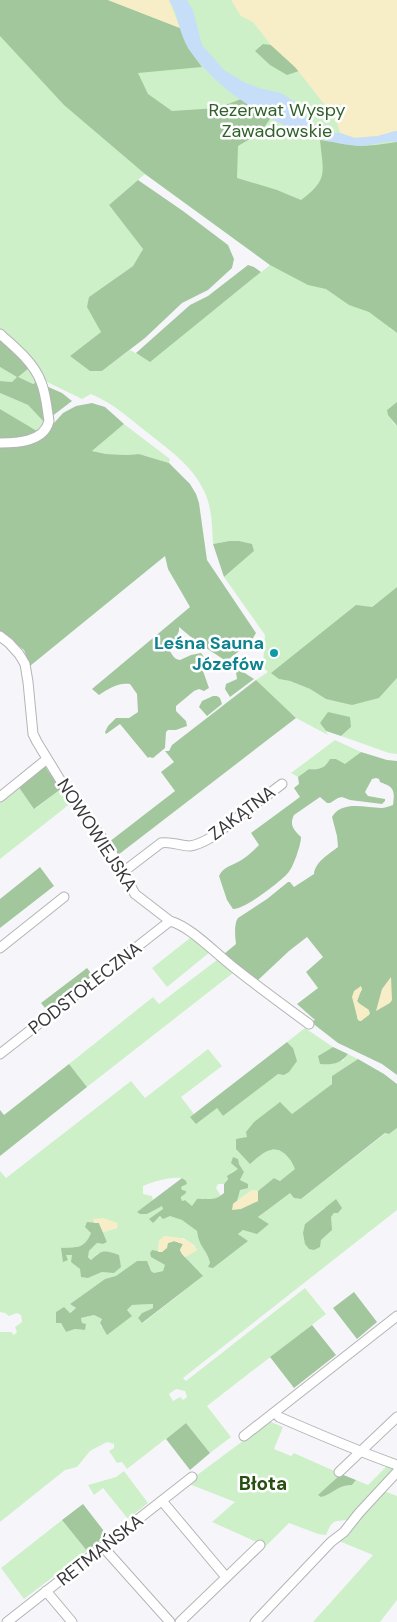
<svg xmlns="http://www.w3.org/2000/svg" width="397" height="1622" viewBox="0 0 397 1622" font-family="'DM Sans',sans-serif">
<style>
.green{fill:#cef0c9;fill-rule:evenodd}
.forest{fill:#a2c79d;fill-rule:evenodd}
.sand{fill:#f7edc7}
.water{fill:#c6def7}
.lines{fill:none;stroke-linecap:round;stroke-linejoin:round}
.street-casing{stroke:#b4b3b7;stroke-width:11}
.street{stroke:#fff;stroke-width:9}
.culture-dot{fill:#0f9aa8;stroke:#fff;stroke-width:2}
.labels{text-anchor:middle;dominant-baseline:central;stroke-width:5;stroke-linejoin:round;paint-order:stroke}
.park-label{font-size:18px;fill:#30612a;stroke:#fff}
.culture-label{font-size:18px;font-weight:bold;fill:#0d838f;stroke:#fff;text-anchor:end}
.street-label{font-size:18px;fill:#38383a;stroke:#fff}
.neighbourhood-label{font-size:19px;font-weight:bold;fill:#274f11;stroke:#fff}
</style>
<rect width="100%" height="100%" fill="#f6f6fa"/>
<!-- green -->
<path class="green" d="M0 0H397V330L389 328 397 333V402L387 410 394 424 397 426V587L279 679 290 681 310 689 326 699 338 701 379 698 397 678V754L389 753 341 736 351 727 320 722 328 735 296 718 256 680 268 672 265 669 263 664 265 635 224 577 254 551 229 541 213 544C212 526 212 507 204 491 192 465 169 450 148 433 130 419 113 403 91 394L82 399 43 380 42 374 18 347 0 329ZM145 174 270 265 150 361 130 350 102 371 70 356 101 332 89 297 133 266 143 249 109 205Z
M0 367 18 376 29 368 39 381 34 384 0 381Z
M0 393 28 405 44 422 37 431 0 409Z
M124 424 170 459 169 463 139 454 127 455 106 454 92 451Z
M335 740 361 752 345 765 336 759C326 766 322 770 309 769L298 777 291 773Z
M18 786 35 809 61 789 71 803 0 859V800Z
M190 938 203 945 210 952 167 987 152 968Z
M217 960 233 973 87 1087 69 1064 153 997 159 1004Z
M305 1028 333 1047 318 1056 343 1061 348 1054 358 1059 332 1076V1084L292 1114 269 1150C281 1147 291 1158 296 1169L280 1181 274 1178 258 1191 252 1190 237 1201 240 1180 244 1172 239 1164V1169L232 1172 224 1184H218L216 1188 221 1196 210 1200 202 1198 192 1206 185 1200 182 1201 181 1187 187 1184 182 1178C168 1177 156 1181 143 1186V1194L152 1196 153 1201 138 1212 147 1214 162 1205 164 1208 153 1222C169 1207 183 1220 197 1231 199 1247 207 1249 210 1263L247 1241 238 1234 243 1230 269 1224 258 1217 290 1192 294 1198 301 1199 386 1133 389 1134 397 1128V1210L183 1378 186 1381 305 1288 326 1314 207 1406 231 1437 210 1453 186 1423 127 1469 122 1462 117 1463 109 1451 114 1448V1444L107 1442 90 1451 77 1467 65 1470 0 1522V1332H11L14 1335 17 1332 15 1327 22 1322 21 1315 17 1313 9 1316 5 1313 0 1312V1171L6 1178 131 1081 145 1098 208 1049 222 1066 181 1097 194 1114 190 1117 217 1108 223 1116 278 1073 293 1048 287 1042ZM324 1208 334 1213 331 1217V1230L321 1240 319 1247 313 1250 305 1224ZM94 1219 117 1228 103 1232 107 1242 102 1244 97 1243 89 1251 88 1256 91 1260 98 1253 102 1272 88 1278C82 1271 73 1264 72 1254L66 1255 62 1248C78 1247 84 1249 91 1233L87 1222 94 1223ZM183 1238 194 1245 197 1250 185 1257 202 1277 143 1323 138 1318 142 1313 153 1308V1304L132 1305 127 1310 131 1316 101 1327 100 1323 102 1319 94 1315 81 1318 82 1324 85 1330 75 1329 66 1332 61 1323 69 1313 76 1308 70 1304 105 1279 116 1277 137 1261 154 1273 163 1271 166 1265 159 1262 152 1251 158 1252 159 1241ZM176 1389 185 1391 187 1397 183 1400 180 1397 173 1401 169 1394Z
M271 1422 283 1427 274 1449 291 1456 294 1453 341 1474 319 1495 334 1491 344 1484 352 1485 356 1480 368 1485 388 1465 391 1467 393 1471 356 1509 350 1519C335 1523 333 1517 326 1535L318 1534 289 1523 264 1548 259 1543 212 1522 235 1502 189 1484 193 1478 267 1423Z
M124 1471 148 1503 128 1519 103 1488 94 1495 88 1485 116 1477Z
M384 1491 397 1496V1600L380 1622H313L373 1555 339 1541 349 1535 363 1513Z
M62 1520 87 1551 24 1599 1 1568Z"/>
<!-- forest -->
<path class="forest" d="M0 0H108L180 28 188 48 202 67 138 73 148 94 172 111 218 108 241 99 270 119 260 133 238 146 237 178 277 190 301 200C329 179 323 172 320 140L360 146 376 145 397 142V333L369 312 349 305 326 289 308 285 270 265 145 174 64 105 0 36Z
M263 44 271 45 295 67 299 71 287 75 270 65 255 51Z
M138 180 183 211 228 245 234 259 232 268 208 290 182 303 145 338 102 371H90L70 356 101 332 87 307 89 297 133 266 143 249 109 205Z
M248 265 254 267 261 272 150 362 136 353 190 305 208 296Z
M0 339 7 344 29 368 18 377 33 384 39 381 45 418 44 422 28 405 0 393V381L12 382 17 377 0 367Z
M44 385 62 393 72 401 51 417Z
M397 402V426L388 415 387 410Z
M92 403 105 407 124 424 92 451 106 454 127 455 139 454 169 463 190 484 196 494 199 503 207 560 256 633 250 643 226 661 197 642 179 627V631L170 651C173 656 174 659 180 660L191 655 201 653 204 657 203 671 209 688 204 691 199 689 194 691 176 706V711L186 721 187 726 176 730H168L166 732 165 748 153 758 149 757 148 758 120 724 106 734 105 732 108 726 116 718H129L138 712 137 694 130 684C118 682 108 689 99 695L92 689 190 607 168 569 165 556 30 666 24 650 0 632V448H15L38 441 63 413 76 406Z
M0 409 37 431 23 437 0 439Z
M229 541H239L252 544 254 551 224 577 213 544Z
M397 587V678L379 698 352 705 326 699 310 689 290 681 279 679 271 673 356 605 372 607Z
M237 668 254 679 230 697 225 689 226 684 237 679 236 672Z
M256 680 296 718 118 855 109 842 175 791 161 772 174 762 165 751H169L172 745Z
M213 696H217L220 698 222 704 207 716 199 707 202 701Z
M328 712 350 717 351 727 341 736 326 731 320 723Z
M361 752 387 760 397 761V1075L382 1064 338 1043 311 1022 315 1020 297 1004 318 988 306 972 323 957 307 937 289 951 257 981 224 954 236 944C235 937 234 923 238 918L267 899 288 882H290L294 887 314 874C315 862 329 854 338 847L337 836 332 817C342 800 366 808 381 808 385 808 389 806 393 805 395 790 394 787 380 782L379 779 376 778 372 779 365 792 368 796 385 799V801L382 804 350 800 342 797 338 798 330 803H327L320 797 294 815C289 825 294 830 301 837 301 845 293 868 288 873 280 882 244 910 233 909L227 900 219 876C223 866 235 865 243 859 249 855 254 850 259 845L251 833 300 797 294 788 299 784 298 777 309 769C320 770 325 768 330 759H336L345 764ZM362 989 360 993 357 1001 360 1005 369 1010 361 1021 358 1020 357 1016 354 991Z
M44 765 61 789 34 809 18 786Z
M40 867 54 886 0 928V899Z
M87 968 94 977 49 1013 41 1003Z
M287 1042 293 1048 297 1061 289 1072 284 1075 278 1074 223 1116 217 1108 196 1124 190 1117Z
M333 1047 348 1054C341 1064 331 1065 320 1064L318 1056Z
M358 1059 384 1074 397 1084V1128L389 1134 385 1133 301 1199 294 1198 290 1193 258 1217 269 1224 257 1234 243 1230 238 1234 248 1241 213 1268 208 1267 210 1263C207 1249 199 1248 197 1231L182 1220 170 1216 163 1219 160 1216 153 1223 149 1219 163 1209 162 1206 147 1214H140L137 1212 182 1178 186 1181 187 1184 181 1187 182 1190 186 1191V1193L181 1197 182 1201 185 1200 192 1206 197 1199C209 1198 213 1202 224 1193V1184L228 1179 227 1176 238 1169 231 1163 233 1157 238 1159 239 1164 244 1172 240 1180 248 1184V1188L240 1190 237 1201 233 1204 258 1201V1191L274 1178 280 1181 295 1169C292 1160 282 1147 271 1150 264 1151 256 1159 250 1164L236 1149V1139L247 1137 246 1132 254 1122 280 1102 292 1114 332 1084V1076Z
M69 1064 87 1087 0 1156V1110L4 1115Z
M336 1199 342 1208 338 1213H334L331 1217 332 1230 321 1240 320 1247 314 1250 309 1249 305 1244 303 1233 305 1224Z
M87 1222 99 1223 107 1242 103 1244 97 1243 89 1251 88 1257 91 1260C102 1249 105 1250 119 1255L121 1267 114 1273 102 1272 88 1278 81 1277 80 1269 71 1262 72 1255H66L68 1260 63 1262 61 1248C78 1247 84 1249 91 1233L85 1227Z
M174 1241 183 1244 180 1250 182 1254 203 1276 142 1323 138 1318 142 1313 153 1308V1304L132 1305 127 1310 132 1316 107 1335 100 1323 102 1319 94 1315 81 1318 82 1323 86 1324 85 1330 75 1329 66 1332 61 1323H56V1312L64 1307 70 1313 76 1308 70 1304 105 1279 116 1276 137 1261H147L151 1271 154 1273 163 1271 165 1265 151 1257 150 1253 152 1250 162 1252 168 1243Z
M354 1292 377 1322 357 1339 333 1308Z
M312 1325 336 1355 294 1388 270 1357Z
M186 1423 210 1453 190 1470 166 1439Z
M341 1474 356 1480 352 1485C339 1484 333 1494 321 1497L318 1495Z
M83 1504 107 1535 87 1551 62 1520Z"/>
<!-- sand -->
<path class="sand" d="M108 0H169L180 28Z
M231 0H397V131L378 136 355 138 340 133 337 123 331 113 295 67 271 45 253 22 241 16Z
M391 977 392 1000 390 1003 376 1011 382 989Z
M361 986 362 989 360 993 357 1001C361 1006 368 1007 370 1013L369 1015 361 1021 358 1020 352 997 354 991Z
M252 1190 258 1191V1201L241 1209 232 1210 233 1204Z
M103 1218 118 1223 117 1228 103 1232 99 1223H94L93 1219Z
M164 1236C177 1237 190 1238 197 1250L185 1257 180 1250 183 1244 174 1241 168 1243 167 1248 162 1252H158L159 1241Z"/>
<!-- water -->
<path class="water" d="M169 0H187L193 10 202 45 224 70 244 82 259 88 281 93 297 103 309 121 315 126 332 133H340L355 138 378 136 395 131H397V142C385 140 372 146 360 146 300 142 222 99 189 49 179 35 179 15 169 0Z"/>
<g class="lines">
<defs>
<path id="street" d="M0 334C15 347 34 363 41 382 46 394 47 409 49 421 44 442 17 443 0 443
M0 636 9 643 19 654 25 664 28 682 33 734 37 742 62 783 108 846 135 894 170 921C191 927 214 952 232 966 257 986 283 1005 309 1024
M0 797 47 759
M123 872 161 843C171 841 180 846 190 846 198 845 205 841 212 837L282 784
M0 948 64 897
M0 1054 170 921
M275 1412 279 1417C318 1434 357 1451 397 1465
M244 1436 397 1316
M339 1472 397 1417
M162 1501 226 1577
M103 1547 170 1622
M46 1591 72 1622
M7 1622 192 1477
M180 1622 260 1545
M255 1622 331 1542 344 1532 359 1513 397 1472"/>
</defs>
<!-- street casing -->
<use href="#street" class="street-casing"/>
<!-- street -->
<use href="#street" class="street"/>
</g>
<!-- markers -->
<circle class="culture-dot" cx="274" cy="653" r="5"/>
<g class="labels">
<!-- park labels -->
<g class="park-label">
<text x="277" y="110">Rezerwat Wyspy<tspan x="277" dy="21">Zawadowskie</tspan></text>
</g>
<!-- culture labels -->
<g class="culture-label">
<text x="264" y="643">Leśna Sauna<tspan x="264" dy="21">Józefów</tspan></text>
</g>
<!-- street labels -->
<g class="street-label">
<text transform="translate(242 813) rotate(-37)">ZAKĄTNA</text>
<text transform="translate(97 835) rotate(57)">NOWOWIEJSKA</text>
<text transform="translate(85 988) rotate(-38)">PODSTOŁECZNA</text>
<text transform="translate(100 1550) rotate(-38)">RETMAŃSKA</text>
</g>
<!-- neighbourhood labels -->
<g class="neighbourhood-label">
<text x="263" y="1483">Błota</text>
</g>
</g>
</svg>
